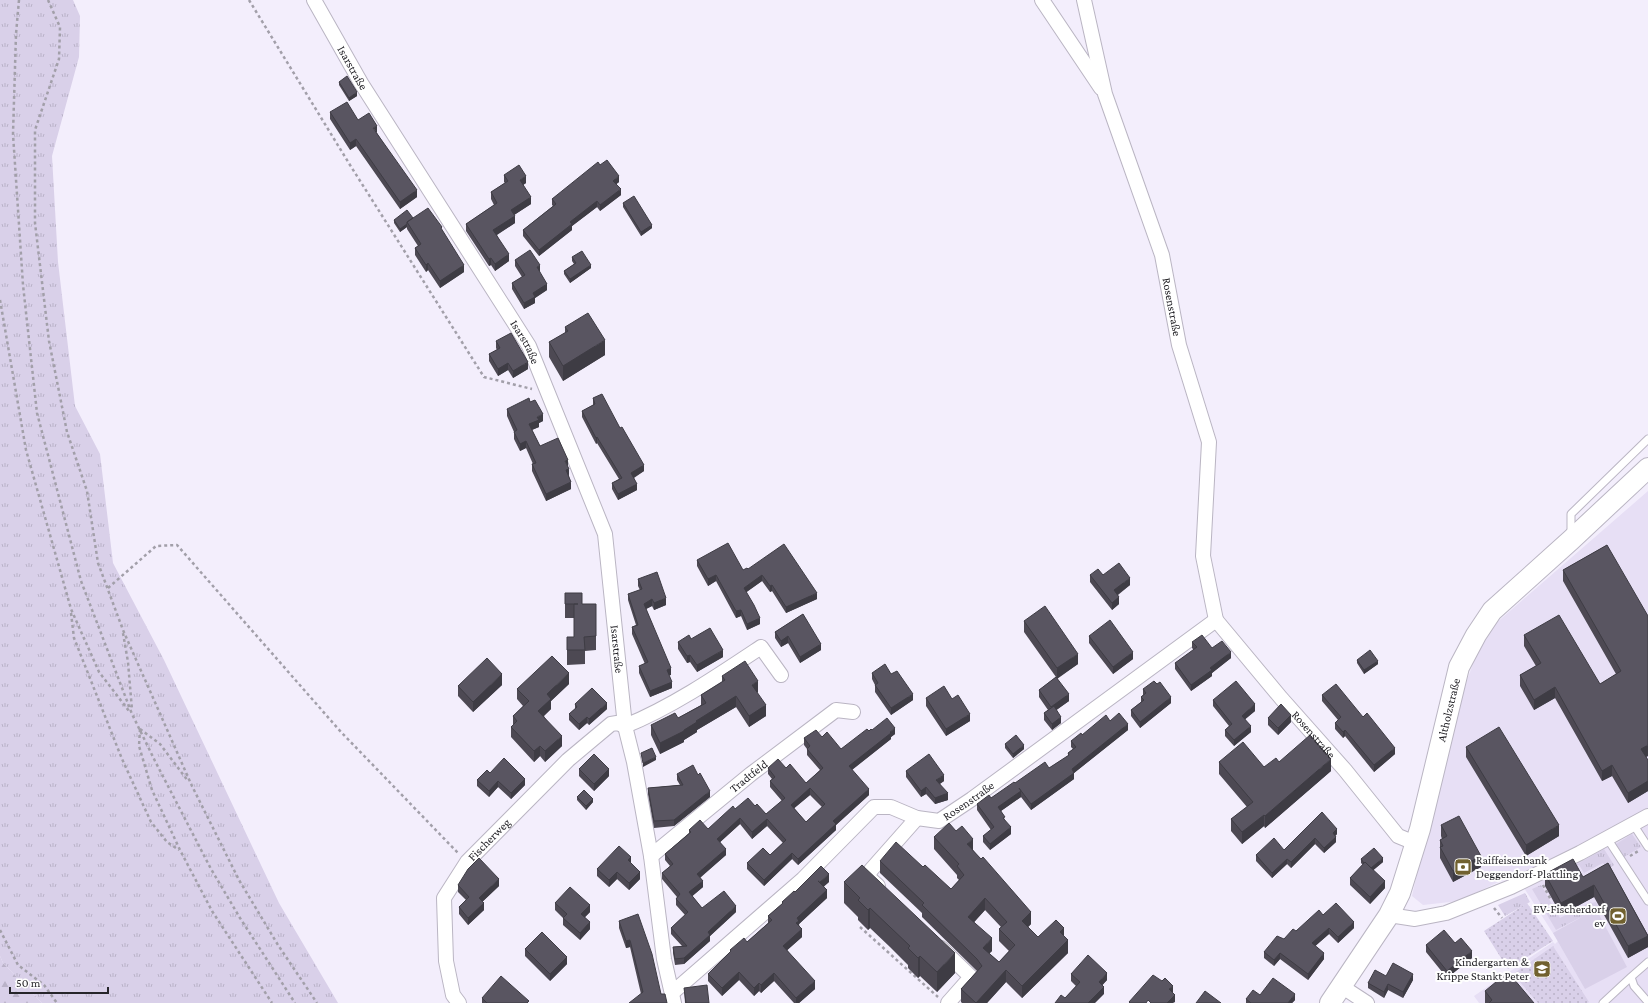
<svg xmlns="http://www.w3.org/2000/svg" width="1648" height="1003" viewBox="0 0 1648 1003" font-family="'Crimson Pro',serif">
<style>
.built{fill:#e7dff5}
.grass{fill:url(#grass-tufts)}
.forest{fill:url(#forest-firs)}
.park{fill:url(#park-dots)}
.pitch{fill:#d9d0e9}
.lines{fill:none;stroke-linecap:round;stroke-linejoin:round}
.lane-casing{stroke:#bab5c3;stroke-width:9}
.street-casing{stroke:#bab5c3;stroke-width:16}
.secondary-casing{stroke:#bab5c3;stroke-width:22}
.path{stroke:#a29fa9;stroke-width:2.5;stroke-dasharray:3 3;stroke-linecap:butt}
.lane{stroke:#fff;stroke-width:7}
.street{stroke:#fff;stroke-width:14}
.secondary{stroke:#fff;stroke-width:20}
.wall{fill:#4d4953;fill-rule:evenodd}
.shaded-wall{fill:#3e3c44}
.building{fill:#595561;stroke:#3e3c44;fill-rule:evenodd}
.labels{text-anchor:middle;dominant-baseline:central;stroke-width:4;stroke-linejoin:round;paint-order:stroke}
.street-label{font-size:12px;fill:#26252a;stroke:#fefefe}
.poi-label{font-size:12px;fill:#26252a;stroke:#fefefe;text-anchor:end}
</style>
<defs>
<pattern id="grass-tufts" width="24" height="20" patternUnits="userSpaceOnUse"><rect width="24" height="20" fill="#d9d0e9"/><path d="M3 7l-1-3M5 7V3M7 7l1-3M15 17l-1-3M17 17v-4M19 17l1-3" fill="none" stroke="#bab2c8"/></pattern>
<pattern id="forest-firs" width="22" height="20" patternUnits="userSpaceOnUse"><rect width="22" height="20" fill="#d9d0e9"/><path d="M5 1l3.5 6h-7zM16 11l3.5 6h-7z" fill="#bab2c8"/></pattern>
<pattern id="park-dots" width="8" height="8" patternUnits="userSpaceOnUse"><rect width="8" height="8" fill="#d9d0e9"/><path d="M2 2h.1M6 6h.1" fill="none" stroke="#bab2c8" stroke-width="1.8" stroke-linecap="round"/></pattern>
</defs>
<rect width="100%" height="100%" fill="#f3eefc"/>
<!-- built -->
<path class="built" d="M1648 491V1003H1479L1474 996 1553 942 1555 944 1558 941 1515 874 1459 901 1423 905 1412 896 1428 825 1467 680 1476 656 1495 624Z"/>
<!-- grass -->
<path class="grass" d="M0 0H73L80 16 79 57 52 156 58 262 75 406 100 454 113 563 164 660 279 903 338 1003H42L3 963 0 956Z
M1632 834 1641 847 1624 857 1616 844Z
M1604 849 1614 865 1607 870 1603 863 1584 873 1579 865 1557 878 1556 876Z
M1541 885 1560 918 1591 902 1592 903 1596 902 1599 908 1556 930 1532 889Z
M1525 893 1530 902 1505 916 1498 905Z"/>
<!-- forest -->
<path class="forest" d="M0 956 3 963 42 1003H0Z"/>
<!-- park -->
<path class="park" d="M1527 903 1553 941 1508 969 1484 931Z
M1553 946 1589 1002 1587 1003H1538L1513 974Z"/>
<!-- pitch -->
<path class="pitch" d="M1596 909 1627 967 1585 989 1553 933Z"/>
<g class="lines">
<defs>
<path id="lane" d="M1571 536V514L1648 439
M1633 824 1648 847
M1607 838 1648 901
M1631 977 1648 962
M1603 1003 1631 977 1634 986 1648 1002"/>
<g id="street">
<path id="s1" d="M314 0 361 83 529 346 605 534 625 726 634 762 651 856 664 959 674 1003"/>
<path d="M1042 0 1101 88"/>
<path id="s2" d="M1084 0 1105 94 1162 255 1179 345 1209 442 1203 556 1216 620"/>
<path d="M625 726C672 707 719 675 761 647L781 675"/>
<path id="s3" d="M651 856 751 774 836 710 853 712"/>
<path d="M878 886 868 877 871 870 917 818"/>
<path d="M1389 915 1415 919 1446 913 1511 887 1580 853 1648 816"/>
<path d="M941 948 971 977 948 1003"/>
<path d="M1341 986 1367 1003"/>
<path id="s4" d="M672 993 803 879 874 807H891L917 818 939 821 972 799 1216 620 1281 698 1345 770 1398 836 1415 843"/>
<path id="s5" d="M459 1003 453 995 446 961 444 898 467 862 568 760 611 724 617 723 625 726"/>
</g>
<g id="secondary">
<path id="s6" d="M1330 1003 1389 915 1400 893 1420 829 1459 667 1476 635 1492 611 1571 540 1648 468"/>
</g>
</defs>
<!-- lane casing -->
<use href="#lane" class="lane-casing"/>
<!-- street casing -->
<use href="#street" class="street-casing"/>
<!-- secondary casing -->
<use href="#secondary" class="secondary-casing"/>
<!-- path -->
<path class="path" d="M19 0 16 34 13 134 23 285 37 413 81 581 132 714 155 761 211 869 240 918 295 1003
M48 0 60 27 59 59 35 130V223L49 341 67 432 87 491 98 563 123 630 192 786 239 880 278 945 317 1003
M249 0 350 165 484 377 532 389
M0 300 26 450 71 609 99 672 129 711
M108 588 156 546 177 545 341 732 458 853
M71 613 74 638 122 759 151 822 167 842 179 850
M123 633 128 662 132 710
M140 729 139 746 152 790 180 850 212 911 272 1003
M140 729 160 744 188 781
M1630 856 1640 850
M1543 885 1551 900
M1494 908 1502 918
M860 927 938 997
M0 930 18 965 44 985 57 1003"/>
<!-- lane -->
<use href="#lane" class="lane"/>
<!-- street -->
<use href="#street" class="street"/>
<!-- secondary -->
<use href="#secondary" class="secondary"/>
</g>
<!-- wall -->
<path class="wall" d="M339 82 357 96 349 101 339 85Z
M330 112 358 120 377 133 417 197 400 209 356 146 350 150 330 119Z
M600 165 619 182 616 184 621 195 600 211 597 207 572 226V230L539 256 523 236V230L553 206 552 205V199Z
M504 175 526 183 523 185 531 204 514 215 515 223 497 235 509 261 495 271 491 265 489 266 466 231V224L494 205 491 199V192L505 183 504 182Z
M623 203 652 228 641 236 623 207Z
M413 218 442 230 464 272 440 288 428 270 426 272 415 255V248L418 246 407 229V227L400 232 394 223V220Z
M572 257 591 268 570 283 564 274V271L574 264 572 261Z
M515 260 540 271H539L547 290 535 298V303L524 309 512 289V283L522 277 515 266Z
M565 327 605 355 563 381 549 357V342L565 333Z
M496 341 528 369 513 378 508 370 498 376 489 361V354L497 350 496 348Z
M593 398 620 428 644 471 634 478 637 490 618 500 612 489V483L619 479 597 443 596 444 582 417V411L593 405Z
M507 409 543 421 539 423V427L532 430 540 446 568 467 569 476 571 489 546 501 532 471V464H533L526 448 520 451 514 439V432L507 416Z
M1607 545 1648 756 1646 757 1648 760V791L1628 803 1612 776 1602 781 1555 698 1534 710 1520 686V675L1536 666 1524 646V635L1600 684 1616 674 1563 581V570Z
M697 560 743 570 748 569 817 599 786 613 772 591 770 592 762 581 746 592 760 624 747 630 741 616 736 618 716 581 708 586 697 566Z
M1090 575H1103L1130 585 1118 595 1119 604 1112 610 1090 582Z
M638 579 666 605 654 610 652 606 646 609 671 675H669L672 688 650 697 639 673V666L645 664 632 634V627L636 625 628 600V594L640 590 638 586Z
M565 593 582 604 596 636V650L585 651V664L567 665V637H574V618H565Z
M803 614 821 650 800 663 788 643 781 647 775 638V632Z
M1024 621 1078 664 1057 678 1069 701 1056 710 1061 723 1052 730 1044 720V713L1048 710 1039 697V690L1056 677 1024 632Z
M1089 636 1133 659 1113 674 1089 643Z
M691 639 723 657 697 672 690 662 687 663 678 649V642Z
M1192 642 1212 648 1231 658 1212 673V676L1191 691 1175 669V663L1194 650 1192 648Z
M1357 660 1378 664 1364 674 1357 663Z
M872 673 913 700 891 715 875 692V685L872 679Z
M722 676 758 692H757L766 716 749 727 736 707 697 730V732L684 740V742L660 754 651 735V725L678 718 701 705V695L722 682Z
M569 684 551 701V709L544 716 562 746 545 762 540 756 534 762 511 737V727L513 725V716L523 706 517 699V689Z
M502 685 473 712 458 696V686Z
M1143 689 1171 703 1140 728 1131 716V710L1141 702V697L1143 695Z
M1322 695 1363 717 1395 754 1374 772 1345 736 1343 738 1335 729V723L1338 720 1322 701Z
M926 698 970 721 946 736 926 706Z
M1213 700 1255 711 1245 719 1251 732 1234 746 1225 736V730L1229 726 1213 706Z
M575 704 607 709 589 725 587 723 579 730 569 720V714L575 709Z
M1268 718 1291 722 1278 735 1268 725Z
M1110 721 1128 730 1074 773V779L1031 810 1021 797 1001 811 1011 834 990 850 983 842V836L991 830 977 810V804L991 798 1015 783 1049 768 1068 756V753L1073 749 1071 747V741L1082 735Z
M872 730 895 734 891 737V739L852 770 869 795 836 825V830L798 865 792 859 764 886 747 869V863L770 855 783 843 767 826 752 839 740 824 720 842 726 855 700 878 703 887 692 896 702 908 736 912 710 936V941L684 964 675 965 673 953V947L682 946 671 934V928L685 915 676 905V899L677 897 662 879V873L670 866 665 860V854L689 833V830L708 829 735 809 755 806 766 814 782 801 770 787V781L772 779 768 774V768H786L806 783 820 770 807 755V749L804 745V738L822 737 841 749 869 731ZM810 795 822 807 806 822 794 808Z
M1005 744 1024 749 1013 758 1005 748Z
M1466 747 1559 836 1526 856 1466 757Z
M1219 762 1264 767 1279 762 1331 771 1265 828 1264 826 1242 844 1231 831V819L1247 807 1219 774Z
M579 769 609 776 594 791 579 776Z
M906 771 944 781 940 784 948 800 935 804 926 794 921 797 906 777Z
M490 773 525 785 511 799 498 787 489 797 477 786V780Z
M677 774 710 797 674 826 654 828 648 794V788L680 785 677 780Z
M577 797 593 802 586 810 577 800Z
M1322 812 1337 834 1335 836 1336 842 1324 853 1315 844 1291 868 1287 864 1272 878 1256 861V855L1284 850Z
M1441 825 1481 867 1453 882 1440 858V840L1442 839 1441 836Z
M934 837 973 850 1031 924 1028 927 1038 937H1064L1068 953 1022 998 1006 982 987 1003H962L961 1002V989L977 971 922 917V913L880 873V861L923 867 951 889 959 880 957 878V875L934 849ZM985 910 1001 927 999 929V941L1009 951 999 962 989 953 992 951 974 922Z
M1361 859 1383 862 1373 870 1385 888 1370 904 1350 885V878L1363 865 1361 863Z
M1608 863 1648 935V947L1628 958 1594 897 1561 915 1545 886V874L1583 877Z
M631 864 640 879 629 890 617 879 609 887 597 876V869Z
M829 882 824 886 827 898 799 924 802 937 787 950 815 989 799 1003H794L774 981 761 993 759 991 754 996 739 980 722 996 708 981V974L730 952V950L747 942 768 923V916L782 904V902L795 892Z
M844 882 955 973 937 992 920 976 918 978 908 968V965L890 947 870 928 868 930 858 920V917L844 903Z
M458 885 499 886 482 902 484 910 468 925 459 914V907L466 900 458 892Z
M555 903 590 912 585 917 590 929 580 940 563 925V918L555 910Z
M1323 915 1354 928 1338 943 1329 934 1315 946 1324 959 1308 980 1280 959 1274 966 1264 958V952L1296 931Z
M619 921 661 994H641L630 947 626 948 619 928Z
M1455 943 1472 958 1447 978 1426 952V945Z
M525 949 567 964 550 981 525 956Z
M1071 974 1107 980 1102 985 1104 994 1065 998 1076 986 1071 981Z
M1386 976 1413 980 1403 998 1388 990 1384 998 1368 988V983Z
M684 988 709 1003H685Z
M1485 991 1534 1003H1485Z
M1260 995 1295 1000 1292 1003H1246V999Z
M482 998 529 1003H482Z"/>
<!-- shaded-wall -->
<path class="shaded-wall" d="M357 92V96L349 101V98Z
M377 126V133L373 128Z
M356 139V146L350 150V143Z
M526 176V183L520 187V180Z
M619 176V182L613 187V181Z
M621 189V195L600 211V205Z
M417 190V197L400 209V202Z
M531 197V204L511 217V210Z
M597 201V207L572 226V230L539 256V250L570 222Z
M515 216V223L493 237V230Z
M407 224V227L400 232V229Z
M652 225V228L641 236V232Z
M509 254V261L495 271V264Z
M491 258V265L489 266V259Z
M428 263V270L426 272V265Z
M464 265V272L440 288V281Z
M540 265V271L537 273V267Z
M591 265V268L570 283V279Z
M547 284V290L535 298V303L524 309V303L533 293Z
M605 340V355L563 381V366Z
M528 362V369L513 378V371Z
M508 363V370L498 376V369Z
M543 414V421L539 423V427L529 431V424L537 417Z
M597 437V443L596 444V438Z
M526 441V448L520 451V444Z
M568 460V467L565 461Z
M644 465V471L631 479V473Z
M569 469V476L566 470Z
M571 482V489L546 501V494Z
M637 484V490L618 500V494Z
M716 575V581L708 586V579Z
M762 575V581L744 594V588Z
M1130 578V585L1114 597V590Z
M772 585V591L770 592V586Z
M817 593V599L786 613V607Z
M1119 597V604L1112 610V603Z
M666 598V605L654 610V603Z
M652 599V606L644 610V604Z
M741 610V616L736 618V611Z
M760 618V624L747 630V624Z
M788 636V643L781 647V641Z
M821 644V650L800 663V657Z
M723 650V657L697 672V665Z
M1133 652V659L1113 674V667Z
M1231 652V658L1212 673V676L1191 691V685L1210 668Z
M1078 654V664L1057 679V668Z
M690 655V662L687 663V656Z
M1378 661V664L1364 674V670Z
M671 668V675L667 676V670Z
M569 673V684L551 701V709L538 721V711L547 694Z
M502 674V685L473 712V702Z
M758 681V692L752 696V685Z
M672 682V688L650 697V691Z
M1555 687V698L1534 710V700Z
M913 694V700L891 715V708Z
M1069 694V701L1051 714V707Z
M736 696V707L697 730V732L684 740V742L660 754V743L684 730 696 721Z
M1171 697V703L1140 728V722Z
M607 703V709L589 725V719Z
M1255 704V711L1242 722V716Z
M766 705V716L749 727V716Z
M970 714V721L946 736V729Z
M1291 715V722L1278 735V728Z
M587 717V723L579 730V724Z
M1061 717V723L1052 730V724Z
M1128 724V730L1074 773V779L1031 810V804L1072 769Z
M1251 726V732L1234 746V740Z
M895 728V734L891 737V739L849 772V766Z
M1345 730V736L1343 738V732Z
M562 736V746L545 762V751Z
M1024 745V749L1013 758V754Z
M1648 745V756L1641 759V749Z
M540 746V756L534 762V751Z
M1395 748V754L1374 772V765Z
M656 757V760L643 767V763Z
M1331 759V771L1265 828V816Z
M1612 765V776L1602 781V771Z
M609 769V776L594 791V784Z
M944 775V781L936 786V780Z
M525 779V785L511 799V793Z
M498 781V787L489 797V791Z
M1648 781V791L1628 803V793Z
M926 787V794L921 797V791Z
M810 788V795L791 811V805Z
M869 789V795L836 825V830L798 865V859L833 821Z
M710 791V797L674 826V820Z
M1021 791V797L998 813V807Z
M948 793V800L935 804V798Z
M593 799V802L586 810V806Z
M1264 815V826L1242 844V832Z
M740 818V824L717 845V839Z
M767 819V826L752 839V832Z
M1559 825V836L1526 856V845Z
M1011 827V834L990 850V844Z
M1337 829V834L1333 838V833Z
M1336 837V842L1324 853V848Z
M1315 838V844L1291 868V862Z
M973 839V851L967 844Z
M726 849V855L697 880V874Z
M792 853V859L764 886V880Z
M1481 856V867L1453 882V871Z
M631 857V864L628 860Z
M1383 858V862L1370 873V869Z
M1287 859V864L1272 878V873Z
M617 872V879L609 887V880Z
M640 872V879L629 890V883Z
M829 874V882L820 890V882Z
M499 879V886L479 905V898Z
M703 881V887L689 899V892Z
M1385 881V888L1370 904V897Z
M1594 885V897L1561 915V903Z
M827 890V898L799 924V928L796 931 797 918Z
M985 898V910L968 929V917Z
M484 903V910L468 925V918Z
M590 905V912L581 921V914Z
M736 906V912L710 936V941L684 964V958L708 932Z
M870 908V928L868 930V910Z
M1031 912V924L1022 933V921Z
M590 922V929L580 940V933Z
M1354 922V928L1338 943V937Z
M1064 928V941L1060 932Z
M1329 928V934L1312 949V943Z
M802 929V937L783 954V946Z
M1648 936V947L1628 958V946Z
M992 938V951L983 960V948Z
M630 940V947L626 948V941Z
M1068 940V953L1022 998V986Z
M1472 951V958L1447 978V971Z
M955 953V973L937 992V972Z
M1280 953V959L1274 966V960Z
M1324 953V959L1308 980V974Z
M920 956V976L918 978V958Z
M567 957V964L550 981V974Z
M1006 970V982L987 1003H976Z
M739 972V980L722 996V988Z
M774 973V981L761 993V985Z
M1107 973V980L1099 989V982Z
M1413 974V980L1403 998V992Z
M815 981V989L799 1003H796V998Z
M759 983V991L754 996V988Z
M1388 984V990L1384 998V992Z
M1173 986V992L1169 995V989Z
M1104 987V994L1095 1003H1088Z
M1295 994V1000L1292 1003H1288Z
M1175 995V1002L1173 1003H1167Z"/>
<!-- building -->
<path class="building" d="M347 76 357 92 349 98 339 82Z
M347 102 358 120 369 113 377 126 373 128 417 190 400 202 356 139 350 143 330 112Z
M607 160 619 176 613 181 621 189 600 205 597 201 570 222 572 224 539 250 523 230 556 204 552 199 598 162 600 165Z
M519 165 526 176 520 180 531 197 511 210 515 216 493 230 509 254 495 264 491 258 489 259 466 224 497 203 491 192 508 181 504 175Z
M634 196 652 225 641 232 623 203Z
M428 208 442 227 441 228 464 265 440 281 428 263 426 265 415 248 421 244 407 222Z
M407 210 413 218 407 222V224L400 229 394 220Z
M530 250 540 265 537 267 547 284 533 293 535 297 524 303 512 283 525 275 515 260Z
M582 251 591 265 570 279 564 271 576 263 572 257Z
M588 313 605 340 563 366 549 342 568 331 565 327Z
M511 333 528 362 513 371 508 363 498 369 489 354 500 348 496 341Z
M602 394 620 428 622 427 644 465 631 473 637 484 618 494 612 483 622 478 597 437 596 438 582 411 595 404 593 398Z
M529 398 530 402 535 400 543 414 537 417 539 420 529 424 540 446 558 438 568 460 565 461 569 469 566 470 571 482 546 494 532 464 536 463 526 441 520 444 514 432 517 430 507 409Z
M728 543 743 570 747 568 748 569 784 544 817 593 786 607 772 585 770 586 762 575 744 588 754 605 760 618 747 624 741 610 736 611 716 575 708 579 697 560Z
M1607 545 1648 616V745L1641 749 1648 760V781L1628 793 1612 765 1602 771 1555 687 1534 700 1520 675 1541 663 1524 635 1559 615 1600 684 1621 671 1563 570Z
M1119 563 1130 578 1114 590 1119 597 1112 603 1090 575 1098 569 1103 575Z
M657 572 666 598 654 603 652 599 644 604 671 668 667 670 672 682 650 691 639 666 648 662 632 627 638 625 628 594 642 589 638 579Z
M565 593H582V604H596V636L584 637 585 650H567V637H574V604H578H565Z
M1045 606 1078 654 1057 668 1024 621Z
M803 614 821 644 800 657 788 636 781 641 775 632Z
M1110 620 1133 652 1113 667 1089 636Z
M710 628 723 650 697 665 690 655 687 656 678 642 689 635 691 639Z
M1202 635 1212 648 1222 641 1231 652 1210 668 1212 670 1191 685 1175 663 1197 647 1192 642Z
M1370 650 1378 661 1364 670 1357 660Z
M552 656 569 673 547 694 551 699 538 711 562 736 545 751 540 746 534 751 511 727 517 721 513 716 529 701 517 689Z
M487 658 502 674 473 702 458 686Z
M745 661 758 681 752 685 766 705 749 716 736 696 696 721 697 722 684 730V731L660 743 651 725 675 713 678 718 706 703 701 695 725 680 722 676Z
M885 664 891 674 897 671 913 694 891 708 875 685 878 683 872 673Z
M1056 677 1069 694 1051 707 1039 690Z
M1154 681 1157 684 1160 682 1171 697 1140 722 1131 710 1144 700 1141 697 1146 693 1143 689Z
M1236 681 1255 704 1242 716 1251 726 1234 740 1225 730 1232 724 1213 700Z
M1336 684 1363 717 1367 713 1395 748 1374 765 1345 730 1343 732 1335 723 1341 717 1322 695Z
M944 686 952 699 958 695 970 714 946 729 926 698Z
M592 688 607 703 589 719 587 717 579 724 569 714 577 707 575 704Z
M1281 704 1291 715 1278 728 1268 718Z
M1054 706 1061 717 1052 724 1044 713Z
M1119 713 1128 724 1072 769 1074 773 1031 804 1019 788 1021 791 998 807 1005 817 1003 818 1011 827 990 844 983 836 994 827 977 804 989 795 991 798 1014 782 1015 783 1045 762 1049 768 1069 755 1068 753 1076 747 1071 741 1081 733 1082 735 1106 715 1110 721Z
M887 718 895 728 890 732 891 733 849 766 869 789 833 821 836 824 798 859 792 853 764 880 747 863 763 848 770 855 786 840 767 819 752 832 740 818 717 839 726 849 697 874 703 881 689 892 702 908 724 891 736 906 708 932 710 935 684 958 675 959 673 947 687 946 671 928 688 912 676 899 680 894 662 873 673 864 665 854 691 832 689 830 700 820 708 829 733 806 735 809 748 798 755 806 757 804 766 814 785 798 770 781 775 777 768 768 778 759 786 768 790 764 806 783 823 768 807 749 810 746 804 738 816 730 822 737 827 732 841 749 867 729 869 731 871 729 872 730ZM810 788 825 804 806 822 791 805Z
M1499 727 1559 825 1526 845 1466 747Z
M1016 735 1024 745 1013 754 1005 744Z
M1310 735 1331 759 1265 816 1264 815 1242 832 1231 819 1253 802 1219 762 1243 742 1264 767 1276 758 1279 762Z
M652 748 656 757 643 763 641 753Z
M594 754 609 769 594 784 579 769Z
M929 754 944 775 936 780 948 793 935 798 926 787 921 791 906 771Z
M504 758 525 779 511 793 498 781 489 791 477 780 487 770 490 773Z
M693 765 698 775 700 773 710 791 674 820 654 821 648 788 683 785 677 774Z
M584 790 593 799 586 806 577 797Z
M1322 812 1337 829 1333 833 1336 837 1324 848 1315 838 1291 862 1287 859 1272 873 1256 855 1274 838 1284 850Z
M1459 816 1481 856 1453 871 1440 847 1443 846 1440 840 1447 836 1441 825Z
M949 823 956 831 962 826 973 839 967 844 981 859 983 857 1031 912 1022 921 1038 937 1056 920 1064 928 1060 932 1068 940 1022 986 1006 970 976 1003 961 989 982 966 977 959 922 905 924 903 880 861 896 842 923 867 925 865 951 889 964 875 957 866 959 864 934 837ZM985 898 1007 922 999 929 1015 945 999 962 983 948 992 938 968 917Z
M619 846 631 857 628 860 640 872 629 883 617 872 609 880 597 869Z
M1374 848 1383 858 1371 868 1365 862 1364 863 1361 859Z
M479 858 499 879 479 898 484 903 468 918 459 907 469 897 458 885 468 869Z
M1573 859 1583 877 1608 863 1648 936 1628 946 1594 885 1561 903 1545 874Z
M1365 862 1385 881 1370 897 1350 878Z
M862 865 955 953 937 972 920 956 918 958 908 948 910 946 870 908 868 910 858 900 860 898 844 882Z
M821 866 829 874 820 882 818 881 827 890 797 918 799 921 796 923 802 929 783 946 815 981 796 998 774 973 761 985 759 983 754 988 739 972 722 988 708 974 731 951 730 950 744 938 747 942 772 920 768 916 783 903 782 902 794 891 795 892Z
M570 887 590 905 581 914 590 922 580 933 563 918 567 914 555 903Z
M1336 903 1354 922 1338 937 1329 928 1312 943 1324 953 1308 974 1280 953 1274 960 1264 952 1277 936 1284 939 1293 929 1296 931 1319 910 1323 915Z
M638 914 652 954 661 994H665L667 1003H629L643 992 630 940 626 941 619 921Z
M1444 930 1455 943 1461 938 1472 951 1447 971 1426 945Z
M542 932 567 957 550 974 525 949Z
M1088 955 1107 973 1099 982 1104 987 1088 1003H1055L1061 995 1065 998 1080 982 1071 974Z
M1393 963 1413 974 1403 992 1388 984 1384 992 1368 983 1375 970 1386 976Z
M1508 972 1534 1003H1489L1492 1000 1485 991Z
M1153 975 1162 981 1165 978 1173 986 1169 989 1175 995 1167 1003H1151L1148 1000 1146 1003H1130L1129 1002Z
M501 976 529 1001 527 1003H487L482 998Z
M1273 978 1295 994 1288 1003H1251L1246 999 1253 990 1260 995Z
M707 985 709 1003H686L684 988Z
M1205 991 1221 1003H1196Z"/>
<!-- icons -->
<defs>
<symbol id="bank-square" viewBox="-11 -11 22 22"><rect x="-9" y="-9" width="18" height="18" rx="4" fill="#71612f" stroke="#fefefe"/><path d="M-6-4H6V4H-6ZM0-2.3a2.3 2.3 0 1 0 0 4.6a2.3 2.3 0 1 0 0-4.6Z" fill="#fff"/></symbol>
<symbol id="stadium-square" viewBox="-11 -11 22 22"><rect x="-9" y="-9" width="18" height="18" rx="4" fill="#71612f" stroke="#fefefe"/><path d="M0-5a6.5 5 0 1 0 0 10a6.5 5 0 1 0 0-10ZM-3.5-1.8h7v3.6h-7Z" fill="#fff"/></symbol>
<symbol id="school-square" viewBox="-11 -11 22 22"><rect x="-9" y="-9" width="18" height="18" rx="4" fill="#71612f" stroke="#fefefe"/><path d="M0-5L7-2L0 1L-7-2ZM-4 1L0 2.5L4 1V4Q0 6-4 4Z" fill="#fff"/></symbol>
</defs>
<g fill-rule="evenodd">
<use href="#bank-square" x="1453" y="857" width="20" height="20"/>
<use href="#stadium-square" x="1608" y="906" width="20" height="20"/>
<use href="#school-square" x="1532" y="959" width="20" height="20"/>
</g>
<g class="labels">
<!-- street labels -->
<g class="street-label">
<text stroke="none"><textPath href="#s1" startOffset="78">Isarstraße</textPath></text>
<text stroke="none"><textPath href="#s2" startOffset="320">Rosenstraße</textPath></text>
<text stroke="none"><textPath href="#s1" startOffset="402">Isarstraße</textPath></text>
<text stroke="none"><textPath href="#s1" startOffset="726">Isarstraße</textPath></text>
<text stroke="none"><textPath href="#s6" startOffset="320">Altholzstraße</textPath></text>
<text stroke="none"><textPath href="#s4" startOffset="835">Rosenstraße</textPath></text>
<text stroke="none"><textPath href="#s3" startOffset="126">Tradtfeld</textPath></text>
<text stroke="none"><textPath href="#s4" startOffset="378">Rosenstraße</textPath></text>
<text stroke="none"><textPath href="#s5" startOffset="182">Fischerweg</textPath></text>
</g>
<!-- poi labels -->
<g class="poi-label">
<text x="1476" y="860" text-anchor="start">Raiffeisenbank<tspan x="1476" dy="14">Deggendorf-Plattling</tspan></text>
<text x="1605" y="909">EV-Fischerdorf<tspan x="1605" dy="14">ev</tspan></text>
<text x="1529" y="962">Kindergarten &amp;<tspan x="1529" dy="14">Krippe Stankt Peter</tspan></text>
</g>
</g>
<!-- scale -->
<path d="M10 987v6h98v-6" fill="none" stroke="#26252a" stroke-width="2"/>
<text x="16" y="987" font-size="12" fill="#26252a" stroke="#fefefe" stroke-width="3" paint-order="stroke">50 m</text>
</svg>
